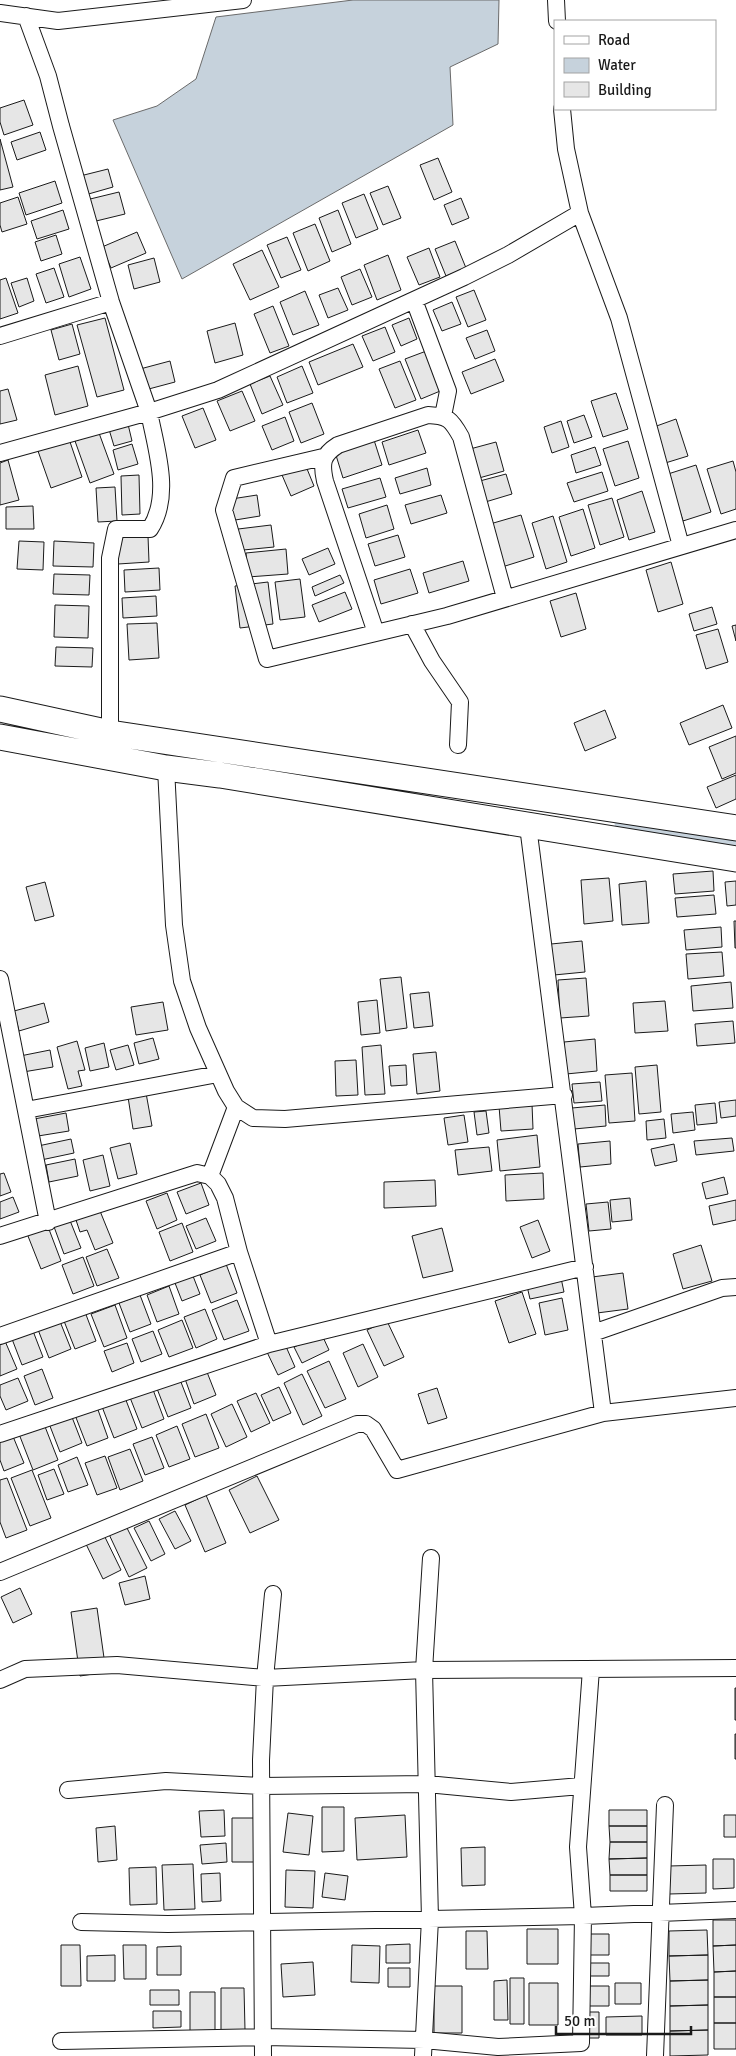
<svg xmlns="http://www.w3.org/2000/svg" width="736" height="2056" viewBox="0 0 736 2056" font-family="Signika,sans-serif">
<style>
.water{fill:#c6d2dc;stroke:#6a6a6a}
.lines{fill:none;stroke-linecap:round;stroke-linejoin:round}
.canal{stroke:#c6d2dc;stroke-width:19}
.building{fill:#e6e6e6;stroke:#1a1a1a}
.street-casing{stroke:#1a1a1a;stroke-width:18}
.primary-casing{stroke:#1a1a1a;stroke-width:27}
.street{stroke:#fff;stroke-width:16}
.primary{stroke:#fff;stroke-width:25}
</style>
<rect width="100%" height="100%" fill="#fff"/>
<!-- water -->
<path class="water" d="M353 0H499L498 44 450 67 453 125 182 279 113 120 157 106 196 79 216 17Z"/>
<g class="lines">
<!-- canal -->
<path class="canal" d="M624 823 736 843"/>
</g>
<!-- building -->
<path class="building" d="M24 100 33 125 4 135 0 122V108Z
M40 132 46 150 17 160 11 142Z
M0 139 13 187 0 190Z
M438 158 452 192 434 200 420 165Z
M108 169 113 187 85 195 80 176Z
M55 181 62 203 26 215 19 193Z
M388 186 401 218 383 225 370 193Z
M119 192 125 214 92 222 86 200Z
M364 194 378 229 356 238 342 203Z
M18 197 27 224 2 232 0 225V203Z
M461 198 469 218 452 225 444 205Z
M63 210 69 229 37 239 31 221Z
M338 210 351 244 332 252 319 218Z
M315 224 330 261 308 271 293 233Z
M137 232 146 253 111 268 102 247Z
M56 235 62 254 41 261 35 242Z
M287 237 301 270 281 278 267 245Z
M455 241 466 268 446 276 435 249Z
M429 248 440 277 419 285 407 257Z
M262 250 279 287 250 300 233 264Z
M388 255 401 290 377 300 364 265Z
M80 257 91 289 69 297 59 264Z
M154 258 160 282 134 289 128 265Z
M54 268 64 297 46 303 36 274Z
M360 269 372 297 352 305 341 277Z
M6 278 18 313 0 319V280Z
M27 278 34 301 19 307 11 283Z
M338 288 348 310 328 318 319 295Z
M474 290 486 320 468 327 456 297Z
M305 291 319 325 293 335 280 302Z
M452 302 461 324 442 331 433 310Z
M273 306 289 346 270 353 254 314Z
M105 318 124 390 97 397 77 325Z
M409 318 417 339 401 346 392 325Z
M235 323 243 355 215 363 207 331Z
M72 324 80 354 59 360 51 330Z
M385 327 395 352 373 361 362 336Z
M487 330 495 351 475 359 466 338Z
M353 344 363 367 318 385 309 362Z
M429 350 445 389 421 399 405 359Z
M495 359 504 381 471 394 462 372Z
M170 361 175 382 145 390 140 369Z
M400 361 416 400 395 408 379 369Z
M78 366 88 406 55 415 45 375Z
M302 366 313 393 287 403 277 377Z
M270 376 283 405 262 414 250 384Z
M8 389 17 420 0 424V391Z
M242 391 255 421 230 431 217 401Z
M616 393 628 429 603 437 591 401Z
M312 403 324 434 301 443 289 412Z
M203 408 216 440 195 448 182 416Z
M584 415 592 437 574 443 567 421Z
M285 417 294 441 272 450 262 426Z
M676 419 688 456 662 464 651 428Z
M127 420 132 441 114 446 108 426Z
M561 421 569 447 552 453 544 427Z
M418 430 426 453 389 465 382 442Z
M99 433 114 474 90 483 75 441Z
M69 439 82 477 51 488 38 451Z
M374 440 382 465 343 478 335 452Z
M628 441 639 478 615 486 603 449Z
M496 442 504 471 479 478 470 449Z
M132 444 138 464 118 470 113 450Z
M595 447 601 465 576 473 571 455Z
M303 459 314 486 291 496 279 468Z
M8 460 19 500 0 505V463Z
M733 461 736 472V509L721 514 707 469Z
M696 465 711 512 683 521 668 474Z
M427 468 431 485 400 494 395 478Z
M602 472 608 491 574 502 567 483Z
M506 474 512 494 482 503 476 482Z
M139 475 140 514 122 515 121 476Z
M380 478 386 497 348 508 342 489Z
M115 487 117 521 98 522 96 488Z
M642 491 655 532 629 540 617 500Z
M257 495 260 516 229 521 225 500Z
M441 495 447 513 411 524 405 505Z
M612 498 624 537 600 545 588 505Z
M387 505 394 529 366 538 359 514Z
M33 506 34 529H6V507Z
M583 509 595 548 571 556 559 517Z
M521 515 534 557 502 567 490 524Z
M553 516 567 562 546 569 532 523Z
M271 525 274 547 233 551 230 530Z
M398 535 405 557 375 566 368 544Z
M148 536 149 562 118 564 116 538Z
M19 541 44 542 43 570 17 569Z
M54 541 94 543 93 567 53 566Z
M328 548 335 564 309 575 302 559Z
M286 549 288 574 248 577 246 553Z
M463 561 469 581 429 593 423 573Z
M671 562 683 604 658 612 646 570Z
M159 568 160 590 125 592 124 570Z
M410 569 418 593 381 604 374 580Z
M54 574 90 575 89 595 53 594Z
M340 575 344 583 315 596 312 587Z
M300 579 305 617 280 620 275 582Z
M268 582 273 624 240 628 235 586Z
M345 592 352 609 319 622 312 605Z
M576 593 586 629 561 637 550 601Z
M156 596 157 616 123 618 122 598Z
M55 605 89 606 88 638 54 637Z
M712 607 717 624 694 631 689 614Z
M157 623 159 658 129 660 127 624Z
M736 625V641L732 626Z
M718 629 728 662 706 669 696 635Z
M56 647 93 648 92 667 55 666Z
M723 705 732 728 689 745 680 723Z
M605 710 616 738 585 751 574 723Z
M736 736V773L722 779 709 747Z
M736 775V799L716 808 707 787Z
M713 871 714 891 675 894 673 874Z
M609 878 613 921 584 924 581 880Z
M646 881 649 923 622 925 619 884Z
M736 881V905L727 906 725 882Z
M45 882 54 916 35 921 26 887Z
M714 895 716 914 677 917 675 898Z
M734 921H736V948H735Z
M721 927 722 947 686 950 684 930Z
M582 941 585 972 554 975 551 944Z
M722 952 724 976 688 979 686 954Z
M401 977 407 1028 386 1031 380 979Z
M586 978 589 1016 560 1018 558 980Z
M731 982 733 1008 693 1011 691 986Z
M429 992 433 1026 414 1028 410 994Z
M377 1000 380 1033 361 1035 358 1002Z
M665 1001 668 1031 635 1033 633 1003Z
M163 1002 168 1030 136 1035 131 1007Z
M44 1003 49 1022 19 1031 14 1011Z
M733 1021 735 1043 697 1046 695 1024Z
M153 1038 159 1059 139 1064 134 1043Z
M595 1039 597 1071 566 1074 564 1042Z
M77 1041 85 1070 78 1071 82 1086 68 1089 57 1047Z
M104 1043 109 1067 90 1071 85 1048Z
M128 1045 134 1065 116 1070 110 1050Z
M381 1045 385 1094 365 1095 362 1047Z
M50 1050 53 1067 23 1072 20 1056Z
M436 1052 440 1091 417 1094 413 1054Z
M356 1060 358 1095 336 1096 335 1061Z
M406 1065 407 1085 391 1086 389 1066Z
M657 1065 661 1112 639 1114 635 1067Z
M632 1073 635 1121 609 1123 605 1075Z
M600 1082 602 1101 574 1103 572 1084Z
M146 1093 152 1126 133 1129 128 1097Z
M736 1100V1116L721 1118 719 1102Z
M715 1103 717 1123 697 1125 695 1105Z
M532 1104 533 1129 501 1131 499 1106Z
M605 1105 606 1126 574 1129 572 1108Z
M486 1111 489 1133 477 1135 474 1112Z
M693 1112 695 1130 673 1133 671 1114Z
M66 1113 69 1131 38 1136 34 1119Z
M464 1115 468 1142 448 1145 444 1118Z
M664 1119 666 1138 647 1140 646 1121Z
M537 1135 540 1167 500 1171 497 1140Z
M732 1138 734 1151 696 1155 694 1141Z
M71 1139 74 1153 41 1160 38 1146Z
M610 1141 611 1164 580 1167 578 1144Z
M130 1143 137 1174 118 1179 110 1148Z
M674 1144 677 1161 655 1166 651 1149Z
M489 1147 492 1171 458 1175 455 1150Z
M103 1155 110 1186 90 1191 83 1160Z
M75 1159 78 1176 49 1182 46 1165Z
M4 1173 11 1192 0 1196V1174Z
M543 1173 544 1199 506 1201 505 1175Z
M724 1177 728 1194 706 1199 702 1183Z
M435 1180 436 1206 384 1208V1182Z
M201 1183 209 1205 186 1214 177 1192Z
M167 1193 177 1220 157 1229 146 1201Z
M13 1197 19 1212 0 1219V1202Z
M630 1198 632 1220 612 1222 610 1200Z
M736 1200V1220L713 1225 709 1206Z
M608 1202 611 1229 589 1231 586 1204Z
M100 1211 113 1243 95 1250 87 1230 80 1232 76 1220Z
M69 1218 81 1248 64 1254 53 1224Z
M206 1218 216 1241 196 1249 186 1226Z
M538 1220 550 1251 532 1258 520 1227Z
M182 1223 193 1252 170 1261 159 1232Z
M47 1224 61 1261 41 1269 26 1231Z
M442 1228 453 1271 423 1278 412 1236Z
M701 1245 712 1281 683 1289 673 1254Z
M107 1249 119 1278 97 1286 86 1257Z
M83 1257 94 1286 73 1294 62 1265Z
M226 1264 237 1293 211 1303 200 1275Z
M623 1273 628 1309 597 1313 592 1277Z
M193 1276 200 1294 182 1301 175 1283Z
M561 1278 564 1292 530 1299 527 1286Z
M169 1286 179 1314 157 1322 147 1295Z
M522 1292 536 1334 509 1343 495 1301Z
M140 1295 151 1324 130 1332 119 1303Z
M562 1298 568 1330 545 1335 539 1303Z
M237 1300 249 1331 224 1340 212 1310Z
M115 1305 127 1338 104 1347 91 1314Z
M205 1309 217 1339 196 1348 184 1317Z
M85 1312 96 1341 75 1349 64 1321Z
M59 1319 71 1349 49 1358 37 1327Z
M182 1320 193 1348 169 1357 158 1330Z
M387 1321 404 1357 384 1366 367 1330Z
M33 1331 43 1357 22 1365 12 1339Z
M153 1331 162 1354 141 1362 132 1339Z
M322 1335 329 1350 302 1363 294 1347Z
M5 1341 17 1369 0 1376V1343Z
M284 1342 295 1367 278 1375 266 1350Z
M127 1343 134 1363 112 1372 104 1351Z
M363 1344 378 1377 358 1387 343 1353Z
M329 1361 346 1399 325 1408 307 1371Z
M205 1367 216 1395 194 1404 184 1376Z
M42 1369 53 1398 35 1405 24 1376Z
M302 1374 322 1416 303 1425 284 1383Z
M179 1377 191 1408 168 1417 156 1386Z
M18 1378 28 1401 6 1410 0 1396V1385Z
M152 1387 164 1419 142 1428 129 1395Z
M279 1387 291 1413 273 1421 261 1395Z
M437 1388 447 1418 428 1424 418 1394Z
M256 1393 270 1423 251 1432 237 1401Z
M124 1395 137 1429 114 1438 101 1404Z
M232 1404 247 1437 226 1447 211 1414Z
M97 1407 108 1438 87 1446 75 1415Z
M70 1412 82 1443 60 1452 48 1421Z
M206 1414 219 1448 195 1457 182 1424Z
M44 1424 58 1460 33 1470 19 1434Z
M177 1426 190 1459 169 1467 156 1435Z
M12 1434 24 1463 4 1471 0 1460V1439Z
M152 1437 164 1468 145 1475 133 1444Z
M130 1449 143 1481 120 1490 108 1457Z
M105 1456 117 1488 97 1495 85 1463Z
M77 1457 88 1485 68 1492 58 1465Z
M54 1469 64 1494 47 1500 38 1475Z
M32 1470 51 1518 30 1526 11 1478Z
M257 1476 279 1520 250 1533 229 1490Z
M7 1478 27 1530 6 1538 0 1522V1480Z
M206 1495 226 1543 205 1552 185 1505Z
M175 1511 191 1541 175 1549 159 1519Z
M149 1521 165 1554 151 1561 134 1528Z
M124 1522 147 1568 129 1577 107 1530Z
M102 1531 121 1570 103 1579 84 1540Z
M145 1576 150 1599 125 1605 119 1583Z
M20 1588 32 1614 13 1623 1 1597Z
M97 1608 106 1672 80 1676 71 1612Z
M735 1688H736V1720H735Z
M735 1734H736V1759H735Z
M322 1807H344V1851L322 1852Z
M224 1810 225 1836 201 1837 199 1811Z
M609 1810H647V1826H609Z
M288 1813 313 1816 309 1855 283 1852Z
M405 1815 407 1857 357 1860 355 1818Z
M724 1815H736V1837H724Z
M232 1818H257V1862H232Z
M115 1826 117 1860 98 1862 96 1828Z
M609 1826H647V1842H610Z
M610 1842H647V1858L609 1859Z
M226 1843 227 1862 202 1864 200 1845Z
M485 1847V1885L462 1886 461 1848Z
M647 1858V1875H610L609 1859Z
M713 1859H734V1888L713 1889Z
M193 1864 195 1909 164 1910 162 1865Z
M706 1865V1893L669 1894V1866Z
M156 1867 157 1904 130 1905 129 1868Z
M286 1870 315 1871 313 1908 285 1907Z
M220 1873 221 1901 202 1902 201 1874Z
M325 1873 348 1876 345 1900 322 1897Z
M610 1875H647V1891H610Z
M713 1920H736V1945L713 1946Z
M527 1929H558V1964H527Z
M707 1930 708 1955 669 1956V1931Z
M466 1931H487L488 1969H466Z
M585 1934H609V1955H585Z
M410 1944V1963H386V1945Z
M61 1945H80L81 1986H61Z
M123 1945H146V1979H124Z
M352 1945 380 1946 379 1983 351 1982Z
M736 1945V1971L714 1972 713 1946Z
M181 1946V1975H157V1947Z
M115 1955V1981H87V1956Z
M708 1955V1980L670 1981 669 1956Z
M313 1962 315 1995 283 1997 281 1964Z
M585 1963H609V1976H585Z
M388 1968H410V1987H388Z
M736 1971V1997H714V1972Z
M510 1978H524V2024H510Z
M507 1980 508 2020H494V1981Z
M708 1980V2005L670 2006V1981Z
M529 1983H558V2025H529Z
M615 1983H641V2004H615Z
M434 1986H462V2033H434Z
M584 1986H609V2006H584Z
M221 1988H244L245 2030H221Z
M150 1990H179V2005H150Z
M190 1992H215V2034H190Z
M714 1997H736V2023H714Z
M708 2005V2030L670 2031V2006Z
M153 2011H181V2027L153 2028Z
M585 2012H599V2038H585Z
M642 2016V2035H606V2017Z
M714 2023H736V2049H714Z
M708 2030V2055L670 2056V2031Z"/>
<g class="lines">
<defs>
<path id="street" d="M556 0 557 21
M0 13 58 21 243 0
M562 109 566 149 580 213 619 318 681 546
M414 300 448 391 443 416
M0 336 111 302
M0 453 149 412 111 302 61 126 48 76 26 16
M323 457 234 478 224 510 267 659 447 616 736 530
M412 624 432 661 460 702 458 745
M376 633 325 481C321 463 322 455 338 445L428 415C448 416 451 419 461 437L505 598
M110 742V558L116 529H150C172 495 156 449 149 412L218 390 464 277 508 255 580 213
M166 768 174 925 182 981 198 1028 226 1091 236 1107 253 1118 285 1119 564 1095
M0 979 48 1222
M26 1110 218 1074
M210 1176 236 1107
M0 1236 197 1173 210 1176 218 1184 225 1198 239 1252 269 1344 585 1267
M593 1333 722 1288 736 1287
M0 1336 239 1252
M603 1413 736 1398
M0 1434 269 1344
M0 1572 357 1424H366L373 1429 397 1470 603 1413 528 826
M0 1680 25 1669 117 1665 265 1678 273 1594
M68 1790 166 1781 261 1786 427 1784 511 1792 581 1786
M81 1922 168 1924 583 1916 736 1910
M61 2041 263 2037 424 2040 498 2047 581 2043 583 1916 578 1847 591 1669
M263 2056 261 1760 265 1678 424 1670 736 1668
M423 2056 430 1919 424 1670 431 1558
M655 2056 665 1805"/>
<path id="primary" d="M0 709 110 733 736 828
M0 737 166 768 220 775 736 859"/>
</defs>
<!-- street casing -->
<use href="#street" class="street-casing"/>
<!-- primary casing -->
<use href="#primary" class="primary-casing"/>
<!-- street -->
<use href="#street" class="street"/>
<!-- primary -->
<use href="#primary" class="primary"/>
</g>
<!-- legend -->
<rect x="554" y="20" width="162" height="90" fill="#ffffff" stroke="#a3a3a3"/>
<rect x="564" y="36" width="25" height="8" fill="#ffffff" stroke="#a3a3a3"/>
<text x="598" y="45" font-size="15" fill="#1a1a1a">Road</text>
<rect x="564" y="58" width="25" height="15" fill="#c6d2dc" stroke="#a3a3a3"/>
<text x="598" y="70" font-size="15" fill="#1a1a1a">Water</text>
<rect x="564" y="82" width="25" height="15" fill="#e6e6e6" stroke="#a3a3a3"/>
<text x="598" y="95" font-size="15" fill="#1a1a1a">Building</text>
<!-- scale -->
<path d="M556 2026v8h135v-8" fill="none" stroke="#1a1a1a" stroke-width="2.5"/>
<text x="564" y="2026" font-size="15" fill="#1a1a1a" stroke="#ffffff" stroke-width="4" paint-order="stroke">50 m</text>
</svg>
